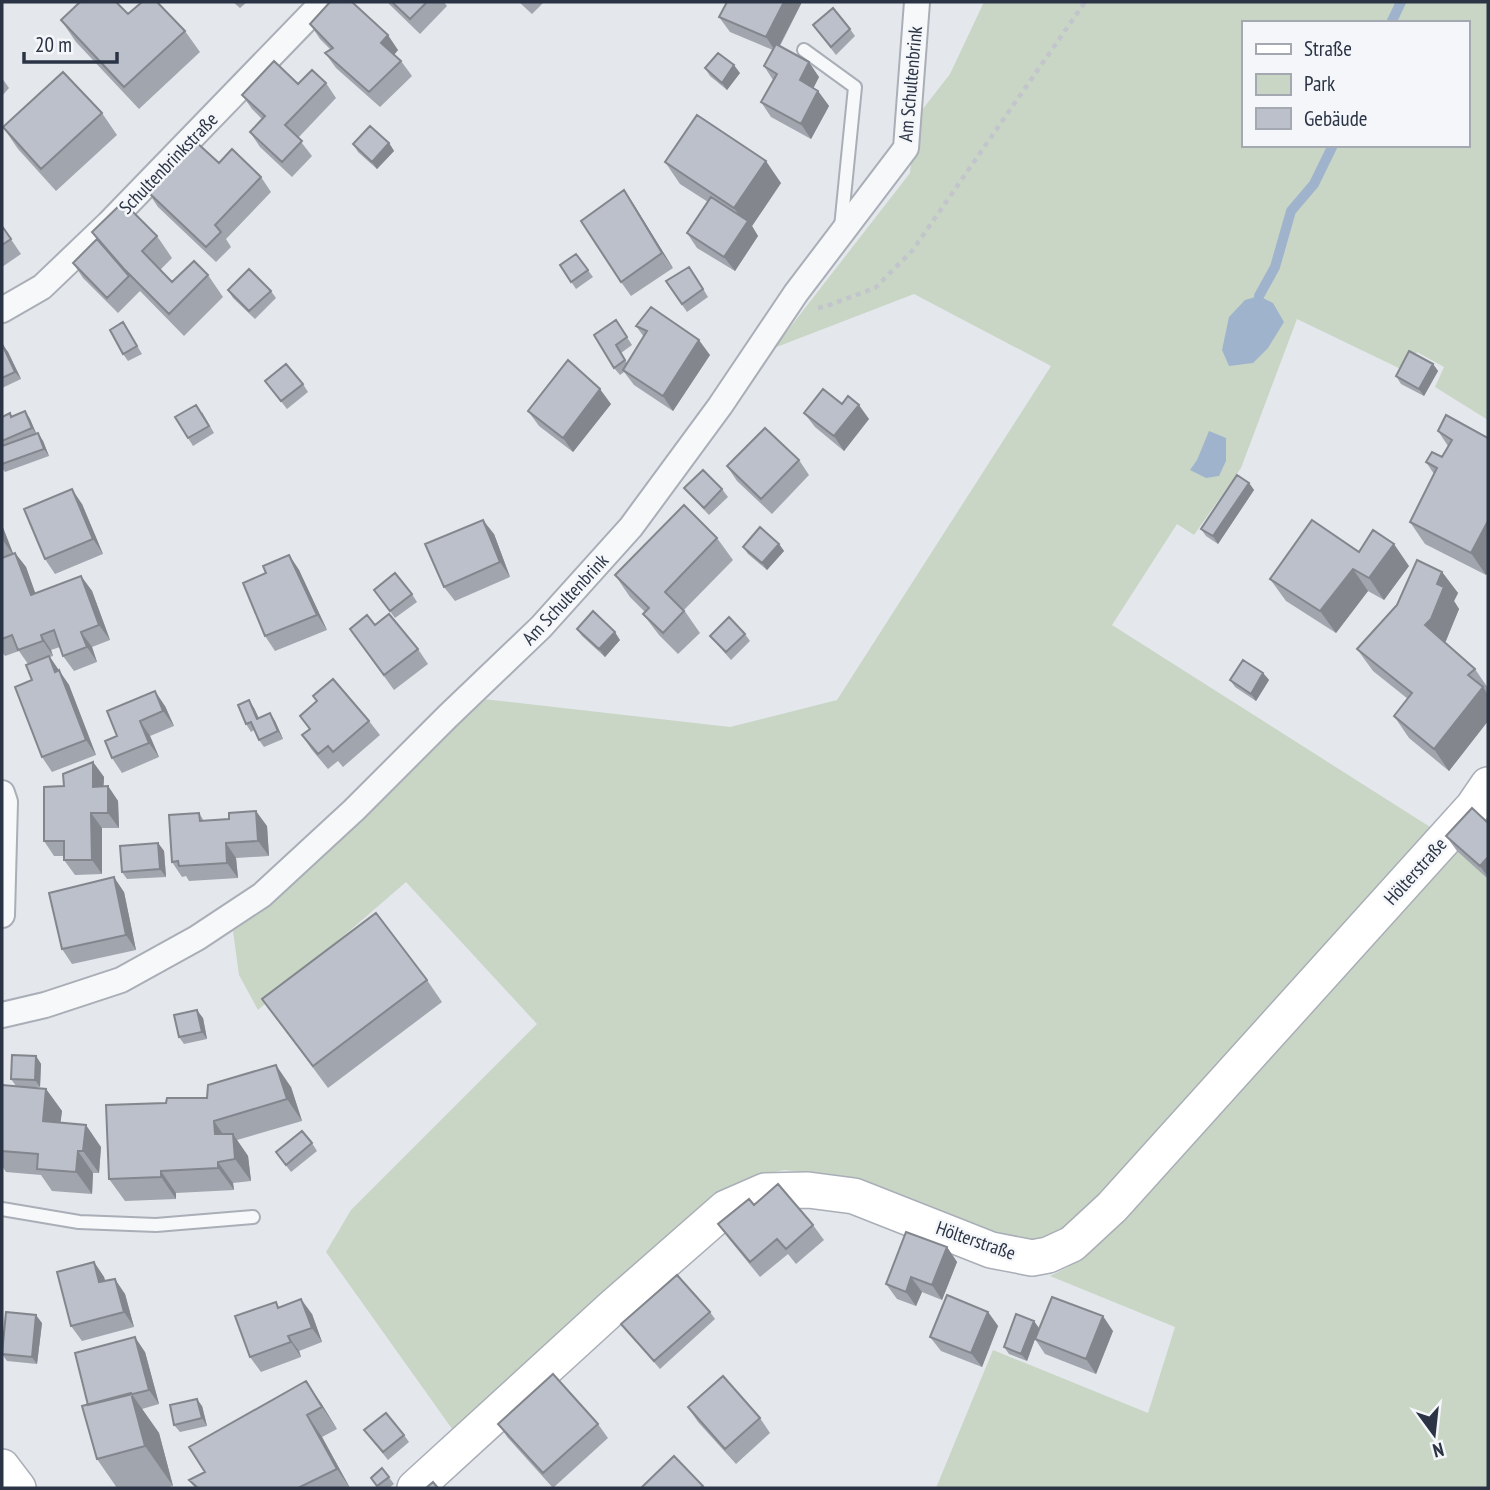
<svg xmlns="http://www.w3.org/2000/svg" width="1490" height="1490" viewBox="0 0 1490 1490" font-family="'PT Sans Narrow',sans-serif">
<style>
.green{fill:#c9d6c5;fill-rule:evenodd}
.water{fill:#9fb4cc}
.lines{fill:none;stroke-linecap:round;stroke-linejoin:round}
.stream{stroke:#9fb4cc;stroke-width:10}
.lane-casing{stroke:#a9aeb7;stroke-width:16}
.street-casing{stroke:#a9aeb7;stroke-width:28}
.secondary-casing{stroke:#a9aeb7;stroke-width:38}
.path{stroke:#c2c5cb;stroke-width:4.5;stroke-dasharray:5 5;stroke-linecap:butt}
.lane{stroke:#f7f8fa;stroke-width:12}
.street{stroke:#f7f8fa;stroke-width:24}
.secondary{stroke:#fff;stroke-width:35}
.wall{fill:#a1a5ae}
.shaded-wall{fill:#83868d}
.building{fill:#bbc0ca;stroke:#83868d;stroke-width:2}
.labels{text-anchor:middle;dominant-baseline:central;stroke-width:5;stroke-linejoin:round;paint-order:stroke}
.street-label{font-size:19px;fill:#2b3445;stroke:#f4f6f9}
</style>
<rect width="100%" height="100%" fill="#e4e7ec"/>
<!-- green -->
<path class="green" d="M984 2H1488V420L1435 387 1444 367 1417 352 1407 372 1297 319 1241 468 1194 535 1177 524 1112 625 1438 832 1140 1168 1053 1239 1021 1243 827 1175 784 1170 745 1179 701 1211 455 1433 326 1252 351 1210 537 1024 406 882 258 1010 239 975 233 931 270 906 483 699 730 727 837 700 1051 366 914 294 774 348 910 173 915 119 950 74ZM1243 23H1467V145H1243Z
M1488 807V1488H936L993 1350 1148 1413 1175 1327 1050 1276 1068 1267 1120 1223Z"/>
<!-- water -->
<path class="water" d="M1259 296 1273 303 1284 322 1268 348 1253 363 1229 366 1222 350 1229 317 1245 300Z
M1209 431 1226 438V461L1219 476 1206 478 1190 470 1197 460Z"/>
<g class="lines">
<!-- stream -->
<path class="stream" d="M1391 23 1401 2
M1259 296 1275 267 1291 211 1314 184 1333 145"/>
<defs>
<path id="lane" d="M804 50 855 87 841 227
M2 1209 79 1222 156 1225 253 1217"/>
<path id="street" d="M2 310 42 287 109 223 323 2
M2 793 5 802 2 915
M2 1015 45 1005 121 980 197 938 262 895 354 810 448 716 541 627 631 527 720 406 796 293 906 148 917 2"/>
<path id="secondary" d="M2 1467 18 1488
M415 1488 613 1307 726 1208 765 1191 808 1190 854 1196 991 1250 1022 1256 1032 1258 1048 1255 1072 1244 1112 1207 1473 807 1488 785"/>
</defs>
<!-- lane casing -->
<use href="#lane" class="lane-casing"/>
<!-- street casing -->
<use href="#street" class="street-casing"/>
<!-- secondary casing -->
<use href="#secondary" class="secondary-casing"/>
<!-- path -->
<path class="path" d="M818 308 827 306 875 288 912 251 1085 2"/>
<!-- lane -->
<use href="#lane" class="lane"/>
<!-- street -->
<use href="#street" class="street"/>
<!-- secondary -->
<use href="#secondary" class="secondary"/>
</g>
<!-- wall -->
<path class="wall" d="M233 2H247L240 8Z
M387 2H444L447 6 420 34Z
M519 2H544L532 14Z
M727 2H802L780 46 819 77 813 88 818 91 829 106 811 139 771 117 761 102 773 80 764 66 773 50 730 32 719 17Z
M128 14 185 31 200 52 139 109 76 42 61 20Z
M310 24 398 50 394 55 401 61 412 76 380 107 336 68 325 53 330 49 320 39Z
M813 25 850 29 855 36 836 55Z
M705 68 740 73 727 90 710 76Z
M2 78 9 88 2 96Z
M326 83 336 98 298 138 312 156 292 177 260 147 250 132 262 119 252 109 242 95 298 84Z
M102 113 117 135 56 191 18 149 3 127Z
M389 143 394 151 377 169 358 152 353 144Z
M665 162 781 183 752 226 758 236 735 271 697 248 687 233 708 202 680 184Z
M219 163 261 177 271 192 226 239 231 247 216 262 158 207 148 192Z
M634 205 673 268 631 296 621 282Z
M2 226 21 254 2 267Z
M92 232 157 236 172 258 160 270 172 282 208 275 223 297 184 336 140 291 118 313 83 278 73 263 97 239Z
M576 254 593 277 576 289 560 265Z
M695 275 708 297 687 312 666 281Z
M228 290 271 291 276 298 255 319 233 298Z
M616 320 632 345 621 353 627 363 644 337 636 326 710 355 673 411 634 385 624 372 620 375 614 368Z
M123 322 142 354 128 361 123 354Z
M2 344 8 352 21 379 2 388Z
M1433 364 1438 371 1424 396 1401 384 1396 376Z
M265 381 303 384 308 392 287 409Z
M611 404 573 452 539 426 528 411Z
M842 404 869 419 844 451 815 427 804 413Z
M25 411 30 419 36 434 38 433 43 441 49 456 5 472 2 468V417H12Z
M202 412 214 433 193 446 188 438Z
M1438 431 1488 438V572L1486 575 1425 544 1410 522 1434 474 1426 462 1442 457 1448 446Z
M799 460 809 475 772 514 737 481 727 466Z
M1249 483 1254 490 1218 544 1206 536 1201 529Z
M684 488 722 489 728 497 709 515 690 495Z
M82 504 103 554 55 574 45 559Z
M2 525 13 553H15L26 567 35 593 81 576 92 591 110 640 92 647 97 662 74 671 63 656 60 647 51 650 53 656 50 657 69 685 96 755 52 772 42 757 32 680 28 664 19 651 5 656 2 652Z
M494 534 510 577 455 601 444 587Z
M717 538 733 560 684 610 700 633 678 654 659 635 643 614 645 612 630 597 615 575Z
M779 544 784 551 767 570 748 554 743 547Z
M1359 552 1409 566 1384 600 1368 591 1336 633 1286 601 1270 579Z
M289 555 299 570 327 630 275 651 265 636 266 573Z
M1442 572 1458 593 1454 601 1459 609 1445 642 1475 669 1488 688 1487 693 1488 695V721L1449 771 1409 738 1394 716 1408 699 1373 671 1357 649Z
M374 590 412 594 417 602 395 618Z
M375 625 418 649 428 664 394 690 350 629Z
M577 629 620 640 605 657 582 636Z
M745 634 750 641 731 660 716 643 710 636Z
M1263 673 1269 680 1256 701 1235 687 1230 680Z
M313 696 369 721 380 735 343 767 338 761 328 769 312 750 302 735 309 729 300 716 317 701Z
M165 706 174 726 150 736 159 757 122 773 112 758 117 736Z
M254 708 259 718 270 713 275 721 283 739 264 747 259 740 254 730 251 732 246 724Z
M93 762 104 777 103 786H108L118 801 119 828H102V874L75 875 64 860V856H54L44 841 64 786Z
M199 813 204 821 267 826 269 856 236 858 238 878 189 881 186 876 182 877 172 862Z
M1488 823V879L1457 851 1446 836Z
M158 843 164 851 166 877 127 879 122 872Z
M124 892 136 950 72 964 62 949Z
M427 980 442 1002 328 1088 262 999Z
M203 1018 207 1039 184 1044 179 1037Z
M36 1056 41 1064 40 1087H26L46 1089 62 1111 60 1123 101 1147 99 1173H93L92 1194 52 1191 41 1175 6 1172 2 1166V1085L16 1086 11 1079Z
M291 1087 302 1121 237 1140 248 1156 251 1181 233 1183 234 1190 176 1193V1199L125 1201 109 1179 166 1103Z
M312 1143 317 1151 291 1172 276 1152Z
M754 1205 813 1225 824 1240 796 1264 788 1254 760 1277 729 1239 718 1224Z
M947 1247 957 1262 942 1300 922 1292 916 1306 897 1299 886 1284Z
M94 1262 104 1277 105 1281 125 1294 134 1327 82 1341 71 1326Z
M280 1308 312 1314 322 1342 299 1351 301 1357 261 1372 250 1357Z
M710 1312 715 1319 660 1369 621 1324Z
M988 1312 998 1326 982 1367 941 1351 930 1337Z
M42 1323 37 1364 7 1361 2 1354Z
M1039 1328 1113 1331 1096 1374 1045 1354 1035 1339 1027 1361 1009 1354 1004 1347Z
M145 1352 159 1404 142 1409 159 1433 173 1486 166 1488H117L97 1459 88 1405Z
M321 1403 337 1429 322 1437 350 1488H195L189 1480 205 1472Z
M202 1406 207 1426 180 1432 174 1425Z
M688 1407 760 1418 770 1433 736 1464 698 1422Z
M498 1424H598L608 1438 553 1488 508 1438Z
M364 1430 404 1435 409 1442 388 1460Z
M382 1468 394 1484 389 1488H379L371 1478Z"/>
<!-- shaded-wall -->
<path class="shaded-wall" d="M784 2H802L776 52 766 37Z
M388 35 398 50 391 58 381 43Z
M809 62 819 77 810 95 800 80Z
M734 65 740 73 727 90 722 83Z
M818 91 829 106 811 139 801 124Z
M389 143 394 151 377 169 372 162Z
M766 161 781 183 752 226 758 236 735 271 724 257 745 224 734 208Z
M624 190 634 205 673 268 662 253Z
M699 340 710 355 673 411 663 396Z
M2 344 8 352 21 379 15 372Z
M1433 364 1438 371 1424 396 1419 389Z
M600 389 611 404 573 452 563 438Z
M859 405 869 419 844 451 834 436Z
M25 411 30 419 37 435 32 428Z
M38 433 43 441 49 456 44 449Z
M1249 483 1254 490 1218 544 1213 536Z
M72 489 82 504 103 554 93 539Z
M483 520 494 534 510 577 500 562Z
M1488 521V572L1486 575 1471 553Z
M2 525 14 556 4 542 2 537Z
M779 544 784 551 767 570 762 563Z
M1394 544 1409 566 1384 600 1369 578Z
M15 553 26 567 41 609 31 595Z
M289 555 299 570 327 630 317 615Z
M1353 569 1368 591 1336 633 1320 611Z
M1442 572 1458 593 1454 601 1459 609 1446 641 1441 646 1425 625 1437 584Z
M81 576 92 591 110 640 99 625Z
M81 632 92 647 97 662 87 647Z
M615 632 620 640 605 657 599 649Z
M41 635 51 650 53 656 43 641Z
M49 656 69 685 96 755 86 740Z
M1263 673 1269 680 1256 701 1251 694Z
M1483 687 1488 695V721L1449 771 1434 749Z
M155 691 165 706 174 726 163 711Z
M249 700 254 708 262 726 257 719Z
M270 713 275 721 283 739 278 731Z
M140 721 150 736 159 757 149 743Z
M93 762 104 777 103 802 93 787Z
M108 786 118 801 119 828 108 813Z
M256 811 267 826 269 856 258 841Z
M91 813 102 828V874L92 860Z
M158 843 164 851 166 877 160 869Z
M226 843 236 858 238 878 227 863Z
M1488 857V877L1480 866Z
M114 877 124 892 136 950 126 935Z
M197 1010 203 1018 207 1039 202 1032Z
M36 1056 41 1064 40 1087 35 1080Z
M276 1065 291 1087 302 1121 287 1099Z
M46 1089 62 1111 58 1143 43 1121Z
M214 1121 229 1143 215 1134Z
M86 1125 101 1147 99 1173 83 1151Z
M233 1134 248 1156 251 1181 235 1159Z
M78 1151 93 1173 92 1194 76 1172Z
M218 1162 233 1183 234 1190 218 1168Z
M161 1171 176 1193V1199L161 1177Z
M947 1247 957 1262 942 1300 932 1285Z
M94 1262 104 1277 110 1297 99 1282Z
M911 1277 922 1292 916 1306 906 1292Z
M115 1279 125 1294 134 1327 124 1312Z
M301 1299 312 1314 322 1342 312 1328Z
M988 1312 998 1326 982 1367 971 1353Z
M36 1315 42 1323 37 1364 32 1357Z
M1103 1316 1113 1331 1096 1374 1086 1359Z
M1034 1321 1039 1328 1027 1361 1021 1354Z
M288 1336 299 1351 301 1357 291 1342Z
M135 1337 145 1352 159 1404 149 1390Z
M306 1381 321 1403 337 1429 322 1407Z
M131 1393 159 1433 173 1486 145 1446Z
M197 1399 202 1406 207 1426 202 1418Z
M307 1415 322 1437 350 1488 337 1469Z"/>
<!-- building -->
<path class="building" d="M80 2H116L128 14 142 2H157L185 31 124 87 61 20Z
M330 2H352L388 35 381 43 401 61 369 92 325 53 333 48 310 24Z
M392 2H427L410 19Z
M727 2H784L766 37 719 17Z
M833 8 850 29 831 47 813 25Z
M776 44 809 62 800 80 818 91 801 124 761 102 777 74 764 66Z
M718 53 734 65 722 83 705 68Z
M274 61 298 84 312 70 326 83 285 125 302 141 282 162 250 132 265 116 242 95Z
M63 72 102 113 41 169 3 127Z
M697 115 766 161 734 208 665 162Z
M370 126 389 143 372 162 353 144Z
M196 142 219 163 232 149 261 177 215 225 221 232 206 247 148 192Z
M624 190 662 253 621 282 581 221Z
M711 197 748 221 724 257 687 233Z
M123 202 157 236 142 251 172 282 194 261 208 275 169 314 124 269 92 232Z
M2 226 11 239 2 245Z
M97 239 129 276 107 298 73 263Z
M576 254 588 270 571 282 560 265Z
M689 267 703 289 682 304 666 281Z
M249 269 271 291 249 311 228 290Z
M651 307 699 340 663 396 623 370 647 331 636 326Z
M616 320 627 337 616 345 625 360 614 368 594 335Z
M123 322 137 346 123 354 110 330Z
M2 344 15 372 2 378Z
M1409 351 1433 364 1419 389 1396 376Z
M568 360 600 389 563 438 528 411Z
M286 364 303 384 281 401 265 381Z
M823 389 842 404 848 396 859 405 834 436 804 413Z
M196 405 209 426 188 438 175 417Z
M25 411 32 428 2 441V417L10 413 11 417Z
M1446 415 1488 438V521L1471 553 1410 522 1437 468 1426 462 1432 452 1442 457 1452 440 1438 431Z
M765 428 799 460 761 499 727 466Z
M38 433 44 449 2 464V446Z
M703 470 722 489 704 508 684 488Z
M1237 475 1249 483 1213 536 1201 529Z
M72 489 93 539 45 559 24 509Z
M684 505 717 538 665 592 684 611 663 633 643 614 649 608 615 575Z
M483 520 500 562 444 587 425 544Z
M1312 520 1359 552 1373 530 1394 544 1369 578 1353 569 1320 611 1270 579Z
M760 527 779 544 762 563 743 547Z
M15 553 31 595 81 576 99 625 81 632 87 647 63 656 54 630 41 635 43 641 18 650 12 635 2 639V558Z
M289 555 317 615 265 636 243 583 266 573 263 566Z
M1417 560 1442 572 1437 584 1444 587 1431 619 1425 625 1475 669 1468 675 1483 687 1434 749 1394 716 1412 693 1357 649 1397 605Z
M395 573 412 594 390 611 374 590Z
M593 611 615 632 599 649 577 629Z
M389 614 418 649 384 675 350 629 367 615 375 625Z
M729 617 745 634 726 652 710 636Z
M49 656 55 672 59 670 86 740 42 757 15 687 32 680 26 665Z
M1243 660 1263 673 1251 694 1230 680Z
M333 679 369 721 333 752 328 746 318 754 302 735 310 729 300 716 317 701 313 696Z
M155 691 163 711 140 721 149 743 112 758 105 741 117 736 107 711Z
M249 700 257 719 270 713 278 731 259 740 251 722 246 724 238 705Z
M93 762V787L108 786V813H91L92 860H64V841H44V787L64 786 63 774Z
M1472 808 1488 823V857L1480 866 1446 836Z
M256 811 258 841 226 843 227 863 179 866 178 861 172 862 169 815 199 813 200 821 229 819V813Z
M158 843 160 869 122 872 120 846Z
M114 877 126 935 62 949 49 893Z
M376 913 427 980 313 1066 262 999Z
M197 1010 202 1032 179 1037 174 1015Z
M12 1055 36 1056 35 1080 11 1079Z
M276 1065 287 1099 214 1121 215 1134H233L235 1159 218 1162V1168L161 1171V1177L109 1179 106 1105 166 1103 167 1098H207L208 1085Z
M2 1085 46 1089 43 1121 86 1125 83 1151H78L76 1172 37 1169 38 1154 2 1151Z
M302 1131 312 1143 286 1165 276 1152Z
M778 1184 813 1225 786 1249 777 1239 750 1262 718 1224 749 1199 754 1205Z
M906 1232 947 1247 932 1285 911 1277 906 1292 886 1284Z
M94 1262 99 1282 115 1279 124 1312 71 1326 57 1272Z
M677 1275 710 1312 654 1361 621 1324Z
M947 1295 988 1312 971 1353 930 1337Z
M1052 1297 1103 1316 1086 1359 1035 1339Z
M301 1299 312 1328 288 1336 291 1342 250 1357 235 1316 276 1302 278 1308Z
M6 1312 36 1315 32 1357 2 1354Z
M1016 1314 1034 1321 1021 1354 1004 1347Z
M135 1337 149 1390 88 1405 75 1353Z
M553 1374 598 1424 543 1473 498 1424Z
M723 1376 760 1418 725 1449 688 1407Z
M306 1381 322 1407 307 1415 337 1469 298 1488H198L189 1480 205 1472 189 1447Z
M131 1393 145 1446 97 1459 82 1406Z
M197 1399 202 1418 174 1425 170 1405Z
M386 1413 404 1435 383 1452 364 1430Z
M674 1456 703 1486 700 1488H641Z
M382 1468 389 1477 377 1486 371 1478Z
M433 1482 438 1488H426Z"/>
<g class="labels">
<!-- street labels -->
<g class="street-label">
<text transform="translate(910 84) rotate(-85)">Am Schultenbrink</text>
<text transform="translate(168 163) rotate(-46)">Schultenbrinkstraße</text>
<text transform="translate(565 599) rotate(-47)">Am Schultenbrink</text>
<text transform="translate(1415 871) rotate(-48)">Hölterstraße</text>
<text transform="translate(976 1240) rotate(19)">Hölterstraße</text>
</g>
</g>
<!-- border -->
<rect width="1490" height="1490" fill="none" stroke="#2b3445" stroke-width="7"/>
<!-- legend -->
<rect x="1242" y="21" width="228" height="126" fill="#f4f6f9" stroke="#a4a8b1" stroke-width="2"/>
<rect x="1256" y="44" width="35" height="10" fill="#ffffff" stroke="#a4a8b1" stroke-width="2"/>
<text x="1304" y="56" font-size="21" fill="#2b3445">Straße</text>
<rect x="1256" y="74" width="35" height="21" fill="#c9d6c5" stroke="#a4a8b1" stroke-width="2"/>
<text x="1304" y="91" font-size="21" fill="#2b3445">Park</text>
<rect x="1256" y="108" width="35" height="21" fill="#bbc0ca" stroke="#a4a8b1" stroke-width="2"/>
<text x="1304" y="126" font-size="21" fill="#2b3445">Gebäude</text>
<!-- north arrow -->
<g transform="translate(1434 1434) rotate(165)" stroke="#f4f6f9" stroke-width="5" paint-order="stroke">
<path d="M0-5L12 26L0 18L-12 26Z" fill="#2b3445"/>
<text y="-10" font-size="19" font-weight="bold" text-anchor="middle" fill="#2b3445">N</text>
</g>
<!-- scale -->
<path d="M24 52v10h93v-10" fill="none" stroke="#2b3445" stroke-width="3.5"/>
<text x="35" y="52" font-size="21" fill="#2b3445" stroke="#f4f6f9" stroke-width="5" paint-order="stroke">20 m</text>
</svg>
